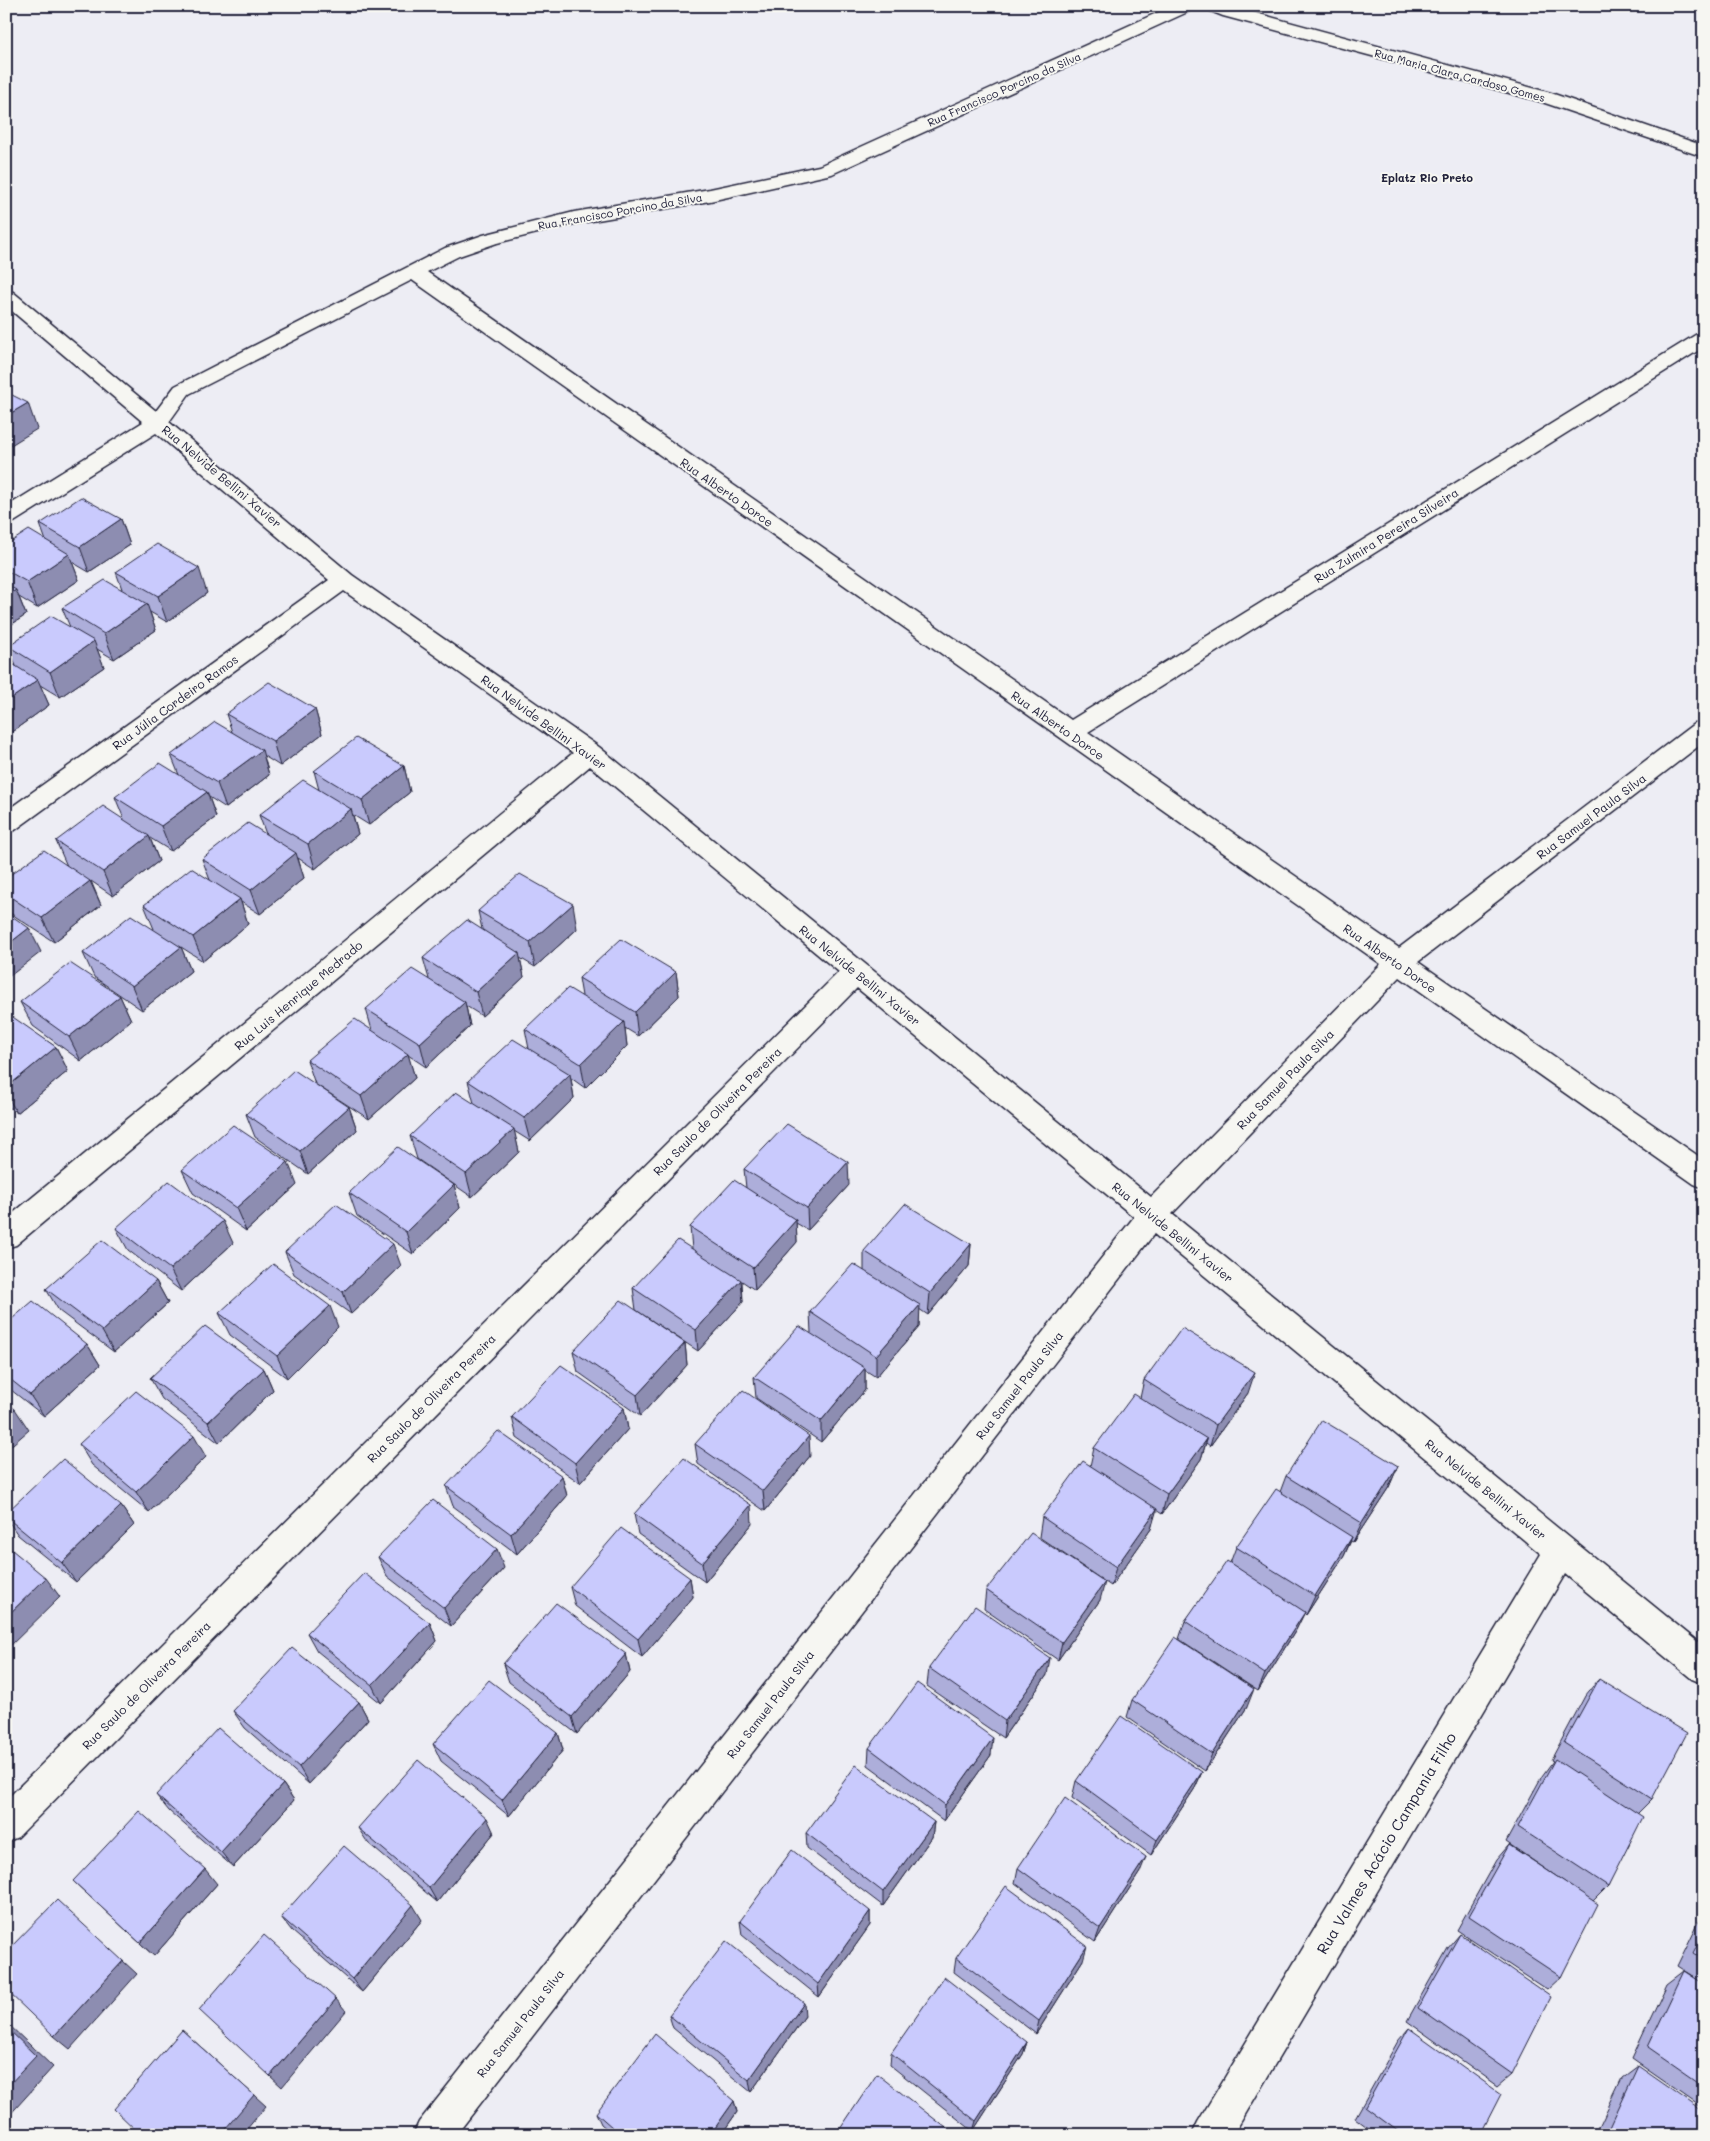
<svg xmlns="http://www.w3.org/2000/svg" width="1710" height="2141" viewBox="0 0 1710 2141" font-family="Mali,sans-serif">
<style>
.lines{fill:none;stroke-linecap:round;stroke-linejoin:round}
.minor-casing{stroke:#22223b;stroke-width:3}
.minor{fill:#f6f6f2;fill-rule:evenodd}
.wall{fill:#adaeda;stroke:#22223b}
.shaded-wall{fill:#8d8db1;stroke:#22223b}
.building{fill:#c9cafd;stroke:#22223b}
.labels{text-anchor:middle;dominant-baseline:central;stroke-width:4;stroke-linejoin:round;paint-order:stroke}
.far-street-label{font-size:11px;fill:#22223b;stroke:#f6f6f2}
.far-neighbourhood-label{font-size:11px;font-weight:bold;fill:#22223b;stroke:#f6f6f2}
.street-label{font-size:12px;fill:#22223b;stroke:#f6f6f2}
.near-street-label{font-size:15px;fill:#22223b;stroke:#f6f6f2}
</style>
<rect width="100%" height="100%" fill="#ededf4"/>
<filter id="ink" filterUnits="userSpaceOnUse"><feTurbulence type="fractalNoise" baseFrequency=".02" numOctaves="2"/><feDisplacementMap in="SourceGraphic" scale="10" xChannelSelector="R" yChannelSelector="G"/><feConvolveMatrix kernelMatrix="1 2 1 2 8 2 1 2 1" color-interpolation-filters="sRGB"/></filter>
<g filter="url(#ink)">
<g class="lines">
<defs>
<path id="minor" d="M1172 6H1194L1192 10 832 174 710 201 574 224 497 243 459 256 427 272 1071 720 1697 334 1704 332V347L1088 732 1399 948 1695 723 1704 721V742L1418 962 1704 1160V1188L1694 1184 1400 977 1172 1214 1704 1647V1684L1692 1679 1565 1574 1233 2135H1192L1198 2122 1541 1554 1154 1234 456 2135H413L419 2122 1134 1217 857 988 18 1837 6 1842V1800L839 972 590 766 16 1245 6 1248V1219L573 753 344 591 15 830 6 833V811L329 580 156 433 14 522 6 524V507L143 422 6 306V290L13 292 156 411 175 386 445 248 483 235 574 212 710 189 819 166ZM412 280 1381 964 1151 1197 599 747 352 575 169 422 189 394Z
M1206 6H1230L1551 93 1704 146V157L1539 101 1223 16 1208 10Z"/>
</defs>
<!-- minor casing -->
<use href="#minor" class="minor-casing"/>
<!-- minor -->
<use href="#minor" class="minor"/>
</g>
<!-- wall -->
<path class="wall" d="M121 519 130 545 89 572 72 562 79 580 37 608 19 597 26 615 6 628V545L46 541 40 524Z
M116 572 207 593 167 622 150 612 156 630 114 659 97 649 104 667 60 697 40 685 49 705 6 736V660L16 666 8 646 70 627 62 608 122 589Z
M315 709 322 734 280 766 264 756 269 775 226 808 209 797 216 817 171 851 150 838 159 861 113 896 91 881 101 905 54 942 7 911 6 878 67 866 56 841 124 819 115 797 179 775 171 755 232 732 226 714Z
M404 766 410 792 369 825 353 815 358 834 315 869 298 858 304 878 260 914 241 902 248 924 203 961 181 947 191 971 142 1010 94 977 83 953 154 929 144 905 210 880 202 859 266 834 259 815 319 790 314 771Z
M478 911 577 929 535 967 520 958 524 977 482 1016 466 1006 470 1026 426 1067 408 1055 415 1078 369 1119 315 1084 307 1060 372 1030 366 1009 429 979 423 958 482 929Z
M676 972 679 996 638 1036 625 1028 627 1046 585 1088 571 1078 574 1098 530 1141 514 1131 519 1152 472 1197 417 1159 410 1136 474 1103 468 1081 529 1049 525 1029 582 996 579 978Z
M120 996 131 1020 81 1061 33 1026 20 1002Z
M6 1014 56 1047 68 1071 17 1113 6 1105Z
M349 1107 357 1130 308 1174 255 1137 246 1114Z
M744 1169 849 1185 808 1230 796 1223 797 1242 755 1290 742 1281 743 1302 698 1351 636 1310 633 1288 692 1249 690 1227 746 1188Z
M182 1170 297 1185 246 1231 193 1193Z
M454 1185 460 1208 413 1254 357 1216 349 1193Z
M116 1228 233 1243 181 1291 128 1250Z
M971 1244 969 1266 928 1315 919 1309V1327L876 1377 865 1370V1390L821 1442 756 1398 754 1377 811 1333 810 1312 864 1271V1251Z
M285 1252 401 1266 351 1314 294 1274Z
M156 1281 168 1303 114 1352 59 1311 46 1289Z
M219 1313 338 1327 287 1378 230 1335Z
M6 1324 87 1344 100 1365 44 1416 6 1386Z
M685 1343 687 1365 640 1416 578 1372 573 1351Z
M264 1369 273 1390 219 1443 162 1399 150 1378Z
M1144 1380 1248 1393 1210 1446 1206 1443 1201 1459 1162 1514 1156 1510 1151 1529 1111 1586 1039 1537 1042 1517 1090 1466 1094 1448 1140 1398Z
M624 1408 628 1429 580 1483 517 1438 512 1417Z
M79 1444 206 1457 149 1512 92 1465Z
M695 1444 810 1456 765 1511 698 1464Z
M1398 1466 1389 1487 1353 1542 1351 1541 1344 1556 1306 1615 1304 1613 1296 1630 1258 1691 1179 1639 1185 1621 1230 1563 1236 1547 1280 1492 1286 1476Z
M562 1476 567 1496 517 1554 453 1506 446 1486Z
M121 1506 134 1525 76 1582 18 1535 6 1518V1513Z
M634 1514 752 1524 705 1582 638 1534Z
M378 1557 504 1568 451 1626 387 1576Z
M690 1578 693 1597 642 1657 575 1606 570 1587Z
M986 1590 1100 1600 1058 1660 984 1609Z
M430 1623 437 1641 381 1703 317 1651 307 1633Z
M626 1654 630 1672 577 1734 509 1682 503 1664Z
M929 1668 1047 1675 1003 1738 927 1686Z
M1599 1679 1652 1799 1638 1813 1608 1886 1593 1901 1561 1977 1547 1990 1457 1930 1496 1860 1509 1845 1579 1892 1506 1842 1542 1776 1553 1761 1551 1760 1585 1696Z
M1132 1700 1247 1707 1205 1771 1127 1717Z
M359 1702 368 1719 309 1784 245 1728 233 1711Z
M558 1733 563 1750 509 1816 441 1761 433 1744Z
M869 1748 991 1755 944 1821 868 1765Z
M1202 1772 1195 1788 1151 1855 1072 1798 1076 1781Z
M283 1784 294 1800 233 1867 169 1811 156 1795Z
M934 1822 932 1837 883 1906 807 1848 806 1833Z
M358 1828 494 1833 437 1902 368 1843Z
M1018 1868 1140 1872 1095 1942 1015 1883Z
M73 1881 217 1884 154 1956Z
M870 1911V1925L819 1997 742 1935 740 1921Z
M1704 1911V2109L1632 2059 1667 1984 1684 1971 1694 1977 1677 1966Z
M281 1917 422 1920 362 1992 292 1931Z
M1460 1934 1512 2074 1498 2086 1407 2021 1448 1948Z
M956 1958 1083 1960 1036 2034 954 1972Z
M669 2015 805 2016 751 2092 673 2028Z
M1409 2028 1480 2135H1378L1355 2118 1398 2041Z
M1027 2042 1023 2054 973 2131 890 2065 891 2053Z
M1638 2066 1704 2135H1595L1622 2078Z
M734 2101 737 2112 721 2135H614L601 2124 596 2113Z
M1354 2127 1364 2135H1346Z"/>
<!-- shaded-wall -->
<path class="shaded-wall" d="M28 403 37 429 6 448V416Z
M121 519 130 545 89 572 80 547Z
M69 554 79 580 37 608 27 582Z
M199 568 207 593 167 622 158 596Z
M16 590 26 615 6 628V596Z
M147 604 156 630 114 659 104 634Z
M94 641 104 667 60 697 50 672Z
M38 680 49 705 6 736V702Z
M315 709 322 734 280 766 273 741Z
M262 750 269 775 226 808 217 783Z
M404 766 410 792 369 825 362 800Z
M207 792 216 817 171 851 161 826Z
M351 809 358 834 315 869 308 844Z
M149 836 159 861 113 896 103 872Z
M296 853 304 878 260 914 251 890Z
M90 881 101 905 54 942 42 918Z
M240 899 248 924 203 961 193 937Z
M573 904 577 929 535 967 530 942Z
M29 928 41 952 6 979V946Z
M181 947 191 971 142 1010 132 986Z
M519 953 524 977 482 1016 476 992Z
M676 972 679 996 638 1036 635 1012Z
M120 996 131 1020 81 1061 69 1037Z
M465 1002 470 1026 426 1067 420 1043Z
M624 1022 627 1046 585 1088 581 1064Z
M56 1047 68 1071 17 1113 6 1094V1088Z
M408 1054 415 1078 369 1119 361 1096Z
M570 1074 574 1098 530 1141 524 1118Z
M349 1107 357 1130 308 1174 300 1151Z
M514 1129 519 1152 472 1197 466 1174Z
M288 1162 297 1185 246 1231 236 1208Z
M848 1162 849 1185 808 1230 807 1208Z
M454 1185 460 1208 413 1254 406 1232Z
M796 1220 797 1242 755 1290 753 1268Z
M223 1221 233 1243 181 1291 170 1269Z
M393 1244 401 1266 351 1314 343 1292Z
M971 1244 969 1266 928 1315 930 1293Z
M741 1280 743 1302 698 1351 696 1330Z
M156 1281 168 1303 114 1352 102 1331Z
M920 1305 919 1327 876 1377V1356Z
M330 1306 338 1327 287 1378 277 1356Z
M685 1343 687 1365 640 1416 637 1395Z
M87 1344 100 1365 44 1416 30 1395Z
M865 1368V1390L821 1442V1421Z
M264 1369 273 1390 219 1443 208 1422Z
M1255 1372 1248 1393 1210 1446 1216 1425Z
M624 1408 628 1429 580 1483 575 1463Z
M15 1409 29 1430 6 1450V1417Z
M194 1436 206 1457 149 1512 136 1492Z
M809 1436 810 1456 765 1511 763 1491Z
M1207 1439 1201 1459 1162 1514 1167 1494Z
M1398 1466 1389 1487 1353 1542 1362 1523Z
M562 1476 567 1496 517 1554 511 1534Z
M751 1505 752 1524 705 1582 702 1563Z
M121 1506 134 1525 76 1582 62 1563Z
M1157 1509 1151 1529 1111 1586 1116 1567Z
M1352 1537 1344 1556 1306 1615 1315 1596Z
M497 1549 504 1568 451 1626 444 1608Z
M46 1578 60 1597 6 1650V1617Z
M690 1578 693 1597 642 1657 638 1639Z
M1105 1582 1100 1600 1058 1660 1062 1642Z
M1305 1612 1296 1630 1258 1691 1265 1674Z
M430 1623 437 1641 381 1703 372 1685Z
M626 1654 630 1672 577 1734 572 1717Z
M1050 1658 1047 1675 1003 1738 1005 1721Z
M1254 1689 1247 1707 1205 1771 1212 1754Z
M359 1702 368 1719 309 1784 299 1767Z
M558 1733 563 1750 509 1816 502 1800Z
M993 1738 991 1755 944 1821 945 1805Z
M1202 1772 1195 1788 1151 1855 1157 1840Z
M283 1784 294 1800 233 1867 221 1852Z
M487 1818 494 1833 437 1902 429 1888Z
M934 1822 932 1837 883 1906V1892Z
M1146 1857 1140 1872 1095 1942 1100 1928Z
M205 1869 217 1884 154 1956 140 1943Z
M413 1905 422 1920 362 1992 352 1979Z
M870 1911V1925L819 1997 818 1984Z
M1087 1946 1083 1960 1036 2034 1039 2021Z
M123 1961 137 1974 70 2049 54 2036Z
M336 1999 346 2011 282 2087 270 2076Z
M804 2003 805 2016 751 2092 749 2080Z
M6 2022 53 2067 6 2119Z
M182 2030 266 2106 242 2135H220Z
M1027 2042 1023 2054 973 2131 976 2121Z
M734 2101 737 2112 721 2135H710Z"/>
<!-- building -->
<path class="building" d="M6 392 28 403 6 416Z
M81 497 121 519 80 547 40 524Z
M29 530 69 554 27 582 6 570V545Z
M157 544 199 568 158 596 116 572Z
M105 580 147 604 104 634 62 608Z
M6 584 16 590 6 596Z
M51 616 94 641 50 672 8 646Z
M6 660 38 680 6 702Z
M269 682 315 709 273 741 226 714Z
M215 722 262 750 217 783 171 755Z
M356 738 404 766 362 800 314 771Z
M160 763 207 792 161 826 115 797Z
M303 780 351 809 308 844 259 815Z
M103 806 149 836 103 872 56 841Z
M248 823 296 853 251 890 202 859Z
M44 850 90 881 42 918 6 894V878Z
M191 868 240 899 193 937 144 905Z
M520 874 573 904 530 942 478 911Z
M6 912 29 928 6 946Z
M131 915 181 947 132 986 83 953Z
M467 920 519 953 476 992 423 958Z
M621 939 676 972 635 1012 579 978Z
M70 963 120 996 69 1037 20 1002Z
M412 969 465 1002 420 1043 366 1009Z
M568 988 624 1022 581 1064 525 1029Z
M7 1013 56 1047 6 1088V1014Z
M355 1019 408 1054 361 1096 307 1060Z
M513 1039 570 1074 524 1118 468 1081Z
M294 1070 349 1107 300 1151 246 1114Z
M456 1092 514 1129 466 1174 410 1136Z
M787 1124 848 1162 807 1208 744 1169Z
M233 1125 288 1162 236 1208 182 1170Z
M398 1147 454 1185 406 1232 349 1193Z
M734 1180 796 1220 753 1268 690 1227Z
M169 1181 223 1221 170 1269 116 1228Z
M336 1204 393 1244 343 1292 285 1252Z
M905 1204 971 1244 930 1293 864 1251Z
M102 1240 156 1281 102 1331 46 1289Z
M678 1240 741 1280 696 1330 633 1288Z
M273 1264 330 1306 277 1356 219 1313Z
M853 1264 920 1305 876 1356 810 1312Z
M621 1300 685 1343 637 1395 573 1351Z
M33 1301 87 1344 30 1395 6 1376V1324Z
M205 1326 264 1369 208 1422 150 1378Z
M799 1326 865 1368 821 1421 754 1377Z
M1182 1328 1255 1372 1216 1425 1144 1380Z
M561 1365 624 1408 575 1463 512 1417Z
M743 1390 809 1436 763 1491 695 1444Z
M136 1391 194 1436 136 1492 79 1444Z
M1134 1394 1207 1439 1167 1494 1094 1448Z
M6 1402 15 1409 6 1417Z
M1322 1420 1398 1466 1362 1523 1286 1476Z
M498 1431 562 1476 511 1534 446 1486Z
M684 1458 751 1505 702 1563 634 1514Z
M63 1459 121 1506 62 1563 6 1517V1513Z
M1083 1461 1157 1509 1116 1567 1042 1517Z
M1276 1489 1352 1537 1315 1596 1236 1547Z
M433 1500 497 1549 444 1608 378 1557Z
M621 1528 690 1578 638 1639 570 1587Z
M1031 1533 1105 1582 1062 1642 986 1590Z
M6 1545 46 1578 6 1617Z
M1227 1561 1305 1612 1265 1674 1185 1621Z
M364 1573 430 1623 372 1685 307 1633Z
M556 1603 626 1654 572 1717 503 1664Z
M975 1606 1050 1658 1005 1721 929 1668Z
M1175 1637 1254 1689 1212 1754 1132 1700Z
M292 1648 359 1702 299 1767 233 1711Z
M1599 1679 1687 1733 1652 1799 1564 1743Z
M489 1680 558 1733 502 1800 433 1744Z
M917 1683 993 1738 945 1805 869 1748Z
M1121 1716 1202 1772 1157 1840 1076 1781Z
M218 1728 283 1784 221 1852 156 1795Z
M1555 1759 1643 1817 1608 1886 1518 1827Z
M418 1760 487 1818 429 1888 358 1828Z
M856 1765 934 1822 883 1892 806 1833Z
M1065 1798 1146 1857 1100 1928 1018 1868Z
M139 1811 205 1869 140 1943 73 1881Z
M1509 1845 1598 1904 1561 1977 1469 1916Z
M344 1846 413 1905 352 1979 281 1917Z
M792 1850 870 1911 818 1984 740 1921Z
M1006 1886 1087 1946 1039 2021 956 1958Z
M57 1900 123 1961 54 2036 6 1990V1952Z
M1704 1931V1960L1693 1953Z
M1460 1934 1551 1997 1512 2074 1418 2008Z
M264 1935 336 1999 270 2076 199 2010Z
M726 1941 804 2003 749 2080 669 2015Z
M1684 1971 1704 1984V2086L1648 2047Z
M944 1977 1027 2042 976 2121 891 2053Z
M6 2027 36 2056 6 2088Z
M1409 2028 1501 2094 1480 2135H1403L1365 2107Z
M182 2030 254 2095 220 2135H141L114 2109Z
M655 2034 734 2101 710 2135H621L596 2113Z
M1638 2066 1704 2112V2135H1606Z
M877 2074 955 2135H836Z
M1354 2127 1364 2135H1350Z
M96 2128 102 2135H90Z"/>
</g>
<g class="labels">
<!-- far-street labels -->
<g class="far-street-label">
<text transform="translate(1460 75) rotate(15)">Rua Maria Clara Cardoso Gomes</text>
<text transform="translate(1004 89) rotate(-24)">Rua Francisco Porcino da Silva</text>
<text transform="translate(620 211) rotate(-10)">Rua Francisco Porcino da Silva</text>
</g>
<!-- far-neighbourhood labels -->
<g class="far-neighbourhood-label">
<text x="1427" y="177">Eplatz Rio Preto</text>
</g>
<!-- street labels -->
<g class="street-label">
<text transform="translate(222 476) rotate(40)">Rua Nelvide Bellini Xavier</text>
<text transform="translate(727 492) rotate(35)">Rua Alberto Dorce</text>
<text transform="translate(1386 535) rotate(-32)">Rua Zulmira Pereira Silveira</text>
<text transform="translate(175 702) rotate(-36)">Rua Júlia Cordeiro Ramos</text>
<text transform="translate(544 722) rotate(36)">Rua Nelvide Bellini Xavier</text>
<text transform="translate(1058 725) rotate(35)">Rua Alberto Dorce</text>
<text transform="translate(1591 816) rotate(-37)">Rua Samuel Paula Silva</text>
<text transform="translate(1390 958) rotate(35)">Rua Alberto Dorce</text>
<text transform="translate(860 975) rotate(39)">Rua Nelvide Bellini Xavier</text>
<text transform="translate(298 995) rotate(-40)">Rua Luis Henrique Medrado</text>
<text transform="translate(1285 1079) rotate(-46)">Rua Samuel Paula Silva</text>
<text transform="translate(717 1111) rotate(-45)">Rua Saulo de Oliveira Pereira</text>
<text transform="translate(1173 1232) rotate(39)">Rua Nelvide Bellini Xavier</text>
<text transform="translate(1019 1385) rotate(-52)">Rua Samuel Paula Silva</text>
<text transform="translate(431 1398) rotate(-45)">Rua Saulo de Oliveira Pereira</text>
<text transform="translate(1486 1489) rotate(39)">Rua Nelvide Bellini Xavier</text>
<text transform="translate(146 1685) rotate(-45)">Rua Saulo de Oliveira Pereira</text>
<text transform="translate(770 1704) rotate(-52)">Rua Samuel Paula Silva</text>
<text transform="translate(520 2023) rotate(-52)">Rua Samuel Paula Silva</text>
</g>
<!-- near-street labels -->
<g class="near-street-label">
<text transform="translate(1386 1843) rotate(-59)">Rua Valmes Acácio Campania Filho</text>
</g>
</g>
<!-- margin -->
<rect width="1710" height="2141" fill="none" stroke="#f6f6f2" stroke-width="25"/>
<rect x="12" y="12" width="1685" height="2116" fill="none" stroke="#22223b" stroke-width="2" filter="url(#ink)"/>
</svg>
